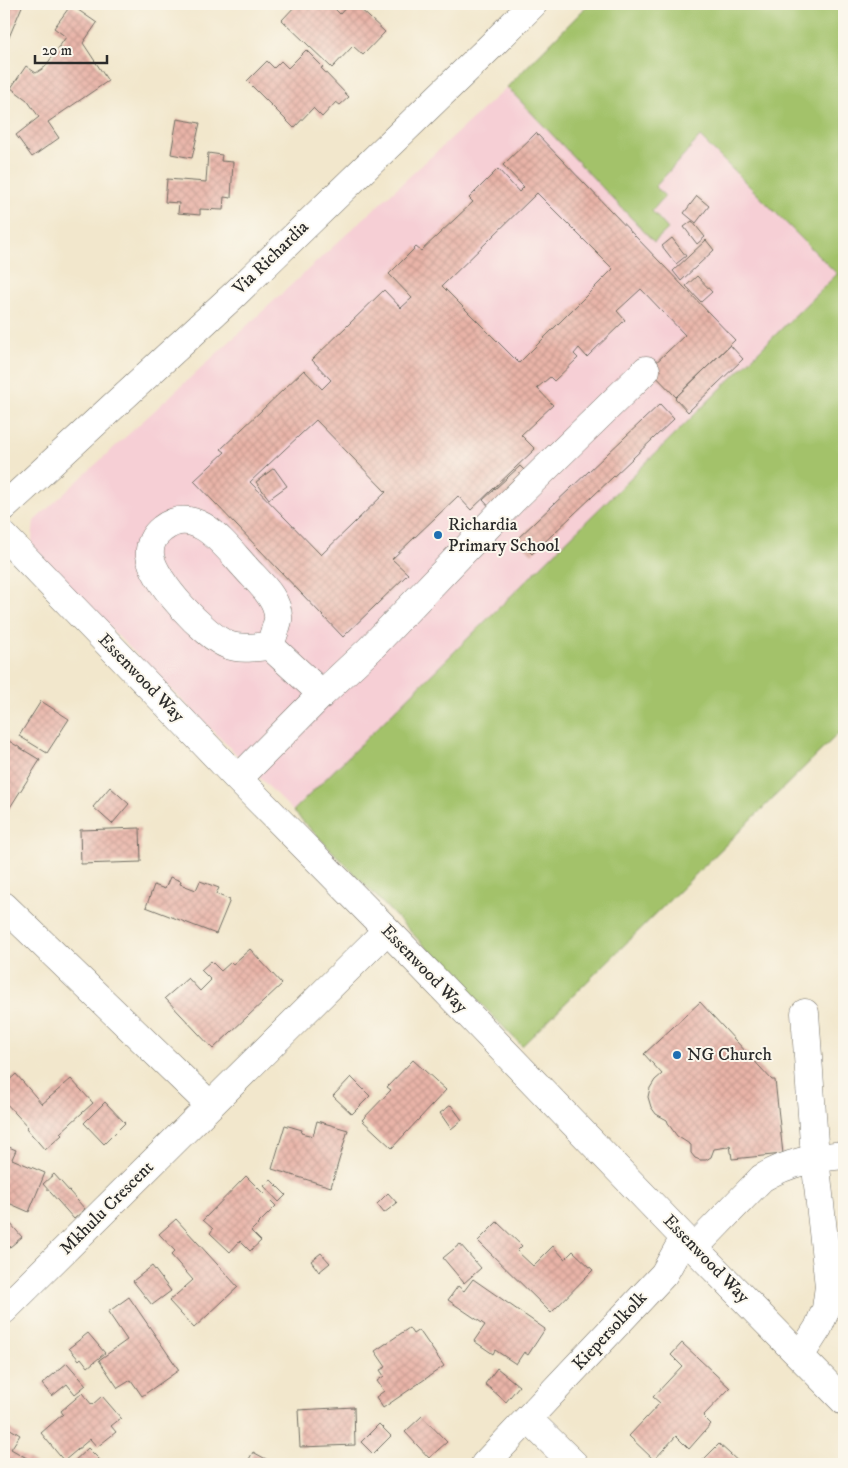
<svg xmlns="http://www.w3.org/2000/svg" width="848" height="1468" viewBox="0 0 848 1468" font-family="'IM FELL DW Pica',serif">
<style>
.built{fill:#f6cfd5}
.green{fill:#a3c26a;stroke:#67764a}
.building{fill:url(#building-cross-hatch);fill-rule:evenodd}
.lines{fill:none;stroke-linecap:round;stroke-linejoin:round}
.minor-casing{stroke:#716d63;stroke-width:29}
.minor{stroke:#fff;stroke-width:28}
.poi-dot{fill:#1f6fb2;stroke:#fbf7ec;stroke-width:2}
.labels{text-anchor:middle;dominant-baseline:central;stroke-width:4;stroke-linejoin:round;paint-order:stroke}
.street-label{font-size:18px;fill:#2b2b2b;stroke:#fbf7ec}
.poi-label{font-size:18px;fill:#2b2b2b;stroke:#fbf7ec;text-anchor:start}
</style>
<defs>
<pattern id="building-cross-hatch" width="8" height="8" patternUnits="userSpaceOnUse" patternTransform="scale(1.25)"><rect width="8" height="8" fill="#e9b4a8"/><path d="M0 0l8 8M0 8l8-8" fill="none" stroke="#c89b91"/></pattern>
</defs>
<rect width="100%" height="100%" fill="#fbf7ec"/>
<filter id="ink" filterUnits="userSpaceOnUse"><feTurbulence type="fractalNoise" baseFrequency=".02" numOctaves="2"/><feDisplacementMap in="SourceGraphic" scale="10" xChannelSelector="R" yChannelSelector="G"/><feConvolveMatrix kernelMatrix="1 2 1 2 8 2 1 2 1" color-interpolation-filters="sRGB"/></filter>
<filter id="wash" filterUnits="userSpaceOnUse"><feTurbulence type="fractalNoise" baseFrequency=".0096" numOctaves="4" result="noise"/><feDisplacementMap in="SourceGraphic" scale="20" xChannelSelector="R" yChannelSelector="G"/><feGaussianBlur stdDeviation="1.12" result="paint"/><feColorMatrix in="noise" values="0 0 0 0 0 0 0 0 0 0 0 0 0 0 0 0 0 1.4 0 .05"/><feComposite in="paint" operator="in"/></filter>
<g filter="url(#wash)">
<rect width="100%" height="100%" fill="#f2e7cc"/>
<!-- built -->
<path class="built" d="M589 4H844V728L522 1046 293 811 31 549 34 521 507 87Z"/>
<!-- green -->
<path class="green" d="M589 4H844V728L522 1046 293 811 837 274 700 137 655 187 665 196 652 211 668 229 654 242 507 87Z"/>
<g id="blocks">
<!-- building -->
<path class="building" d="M4 4H23L4 49Z
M297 4H330L340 14 349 4H355L385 32 363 55 353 46 332 68 282 20Z
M71 5 97 23 83 43 108 81 48 122 59 138 32 157 16 135 39 117 27 100 11 88 26 66 36 73 45 67 66 37 54 28Z
M306 50 323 67 321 68 349 97 340 105 336 102 322 117 313 108 294 128 247 81 267 61 274 68 281 61 288 68Z
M177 119 200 123 192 158 171 154Z
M536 133 735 340 676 397 649 369 685 335 641 289 617 311 625 320 587 357 579 348 574 354 578 358 554 381 550 377 537 388 553 405 521 435 535 449 471 510 458 496 392 559 408 574 343 637 194 481 225 452 221 449 304 370 322 389 331 380 312 360 384 290 401 308 412 298 389 274 416 247 421 251 473 202 469 198 498 169 519 192 524 187 503 165ZM537 193 613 269 519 363 442 286ZM316 420 386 492 321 555 250 482Z
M208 153 222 155 221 161 233 162 231 198 224 197 223 210 200 209V215L178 213 179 203 165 202 167 179 206 182Z
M697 196 709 206 696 223 684 213Z
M692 221 705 237 697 244 684 227Z
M672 238 686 256 676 264 662 246Z
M706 240 714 250 681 281 673 271Z
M697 276 712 292 701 302 686 286Z
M730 345 743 359 688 412 675 398Z
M660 404 674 419 532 554 517 539Z
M520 466 532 478 495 513 483 500Z
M274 468 287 486 269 499 256 482Z
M41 701 69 719 47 753 19 736Z
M4 738 40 760 4 817Z
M110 787 129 804 112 824 93 807Z
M140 828 141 862 81 864 80 830Z
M170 877 181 881 180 884 196 890 200 881 219 888 216 894 230 900 216 934 146 907 154 885 165 889Z
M250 949 282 984 213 1049 165 998 188 978 200 991 211 980 201 970 211 961 221 971 231 962 233 964Z
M700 1002 772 1080H775L783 1154 732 1159 730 1145 727 1147 714 1149 711 1157 706 1160H700L695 1158 691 1153V1145L677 1136 669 1125 667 1120 656 1114 651 1107 648 1097 650 1088 655 1080 662 1074 644 1054Z
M413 1060 446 1090 392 1148 362 1120 391 1090 387 1087Z
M16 1074 42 1104 71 1079 93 1103 60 1133 62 1135 45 1150 26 1128 28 1127 4 1101V1085Z
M351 1077 370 1096 352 1114 333 1096Z
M105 1102 125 1123 104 1144 84 1123Z
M451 1105 462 1120 451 1129 440 1113Z
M317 1121 348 1130 331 1187 272 1169 285 1125 302 1130 301 1133 313 1136Z
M4 1145 16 1150 12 1159 45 1173 29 1212 4 1201Z
M54 1174 85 1209 74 1219 43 1184Z
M246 1176 276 1206 251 1231 261 1241 250 1251 240 1241 230 1252 210 1233 213 1229 203 1220Z
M271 1180 286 1195 279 1202 264 1186Z
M388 1193 397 1203 384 1213 377 1204Z
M4 1216 22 1237 4 1252Z
M176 1219 238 1287 194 1328 169 1301 193 1280 171 1255 175 1251 159 1234Z
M497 1222 522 1246 517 1251 533 1266 553 1246 565 1259 573 1251 593 1270 551 1313 478 1241Z
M460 1244 481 1268 464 1283 443 1258Z
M321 1253 330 1263 319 1272 311 1261Z
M152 1266 171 1291 152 1305 133 1281Z
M473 1279 545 1329 528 1355 524 1352 516 1364 495 1350 493 1354 474 1341 485 1325 448 1300 458 1286 464 1291Z
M129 1297 179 1370 142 1396 131 1380 118 1388 99 1360 127 1340 108 1312Z
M409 1328 413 1334 419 1330 444 1366 383 1408 376 1397 384 1391 377 1381 384 1376 380 1370 386 1367 375 1351Z
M88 1333 105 1353 88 1367 81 1358 79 1360 69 1348Z
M682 1343 730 1388 703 1416 711 1424 689 1449 676 1436 654 1460 629 1436 660 1403 653 1397 682 1366 671 1355Z
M67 1363 86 1385 75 1394 67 1384 52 1396 42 1384Z
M497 1368 519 1386 506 1402 485 1384Z
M82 1393 92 1405 102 1396 121 1418 111 1426 116 1432 97 1447 90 1439 64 1461 41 1433 63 1414 61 1411Z
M354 1407 355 1445 300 1447 298 1410Z
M422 1416 447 1442 429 1458 405 1432Z
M379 1424 391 1436 373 1454 361 1442Z
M4 1425 20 1435 11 1449 37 1464H4Z
M719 1444 741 1464H699Z
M88 1448 104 1464H71Z
M253 1452 275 1464H250L247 1463Z"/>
</g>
</g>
<g filter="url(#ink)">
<use href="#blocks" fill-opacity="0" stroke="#716d63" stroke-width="1"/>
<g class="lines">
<defs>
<path id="minor" d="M4 507 235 294 490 47 533 4
M4 536 178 716 238 779 387 930 694 1248 844 1401
M270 646C272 638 276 629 278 620 280 599 257 581 245 567 224 544 195 503 162 529 154 535 149 545 150 555 153 581 205 636 228 645 241 650 257 647 270 646L322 694
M238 779 322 694 370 649 511 502 646 370
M4 906 210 1105
M694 1248 762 1178C789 1162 813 1158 844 1155
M4 1310 387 930
M800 1356 818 1328 826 1309 829 1286 815 1158 805 1013
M528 1419 574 1464
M485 1464 664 1274 684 1238"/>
</defs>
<!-- minor casing -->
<use href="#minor" class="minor-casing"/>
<!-- minor -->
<use href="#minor" class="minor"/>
</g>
</g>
<!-- markers -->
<g class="poi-dot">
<circle cx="438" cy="535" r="5"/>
<circle cx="677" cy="1055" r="5"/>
</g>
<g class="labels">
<!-- street labels -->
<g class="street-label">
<text transform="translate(271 258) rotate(-44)">Via Richardia</text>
<text transform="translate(141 678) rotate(46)">Essenwood Way</text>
<text transform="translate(424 969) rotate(46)">Essenwood Way</text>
<text transform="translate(107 1208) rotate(-45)">Mkhulu Crescent</text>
<text transform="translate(706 1259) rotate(46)">Essenwood Way</text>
<text transform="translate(610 1331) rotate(-47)">Kiepersolkolk</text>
</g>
<!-- poi labels -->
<g class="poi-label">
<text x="448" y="525">Richardia<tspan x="448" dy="21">Primary School</tspan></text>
<text x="687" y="1055">NG Church</text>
</g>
</g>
<!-- margin -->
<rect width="848" height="1468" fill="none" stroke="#fbf7ec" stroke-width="20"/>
<!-- scale -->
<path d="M35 55v8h72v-8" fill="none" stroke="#2b2b2b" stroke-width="2.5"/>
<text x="42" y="55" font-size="15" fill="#2b2b2b" stroke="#fbf7ec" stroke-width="4" paint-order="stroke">20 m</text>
</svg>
